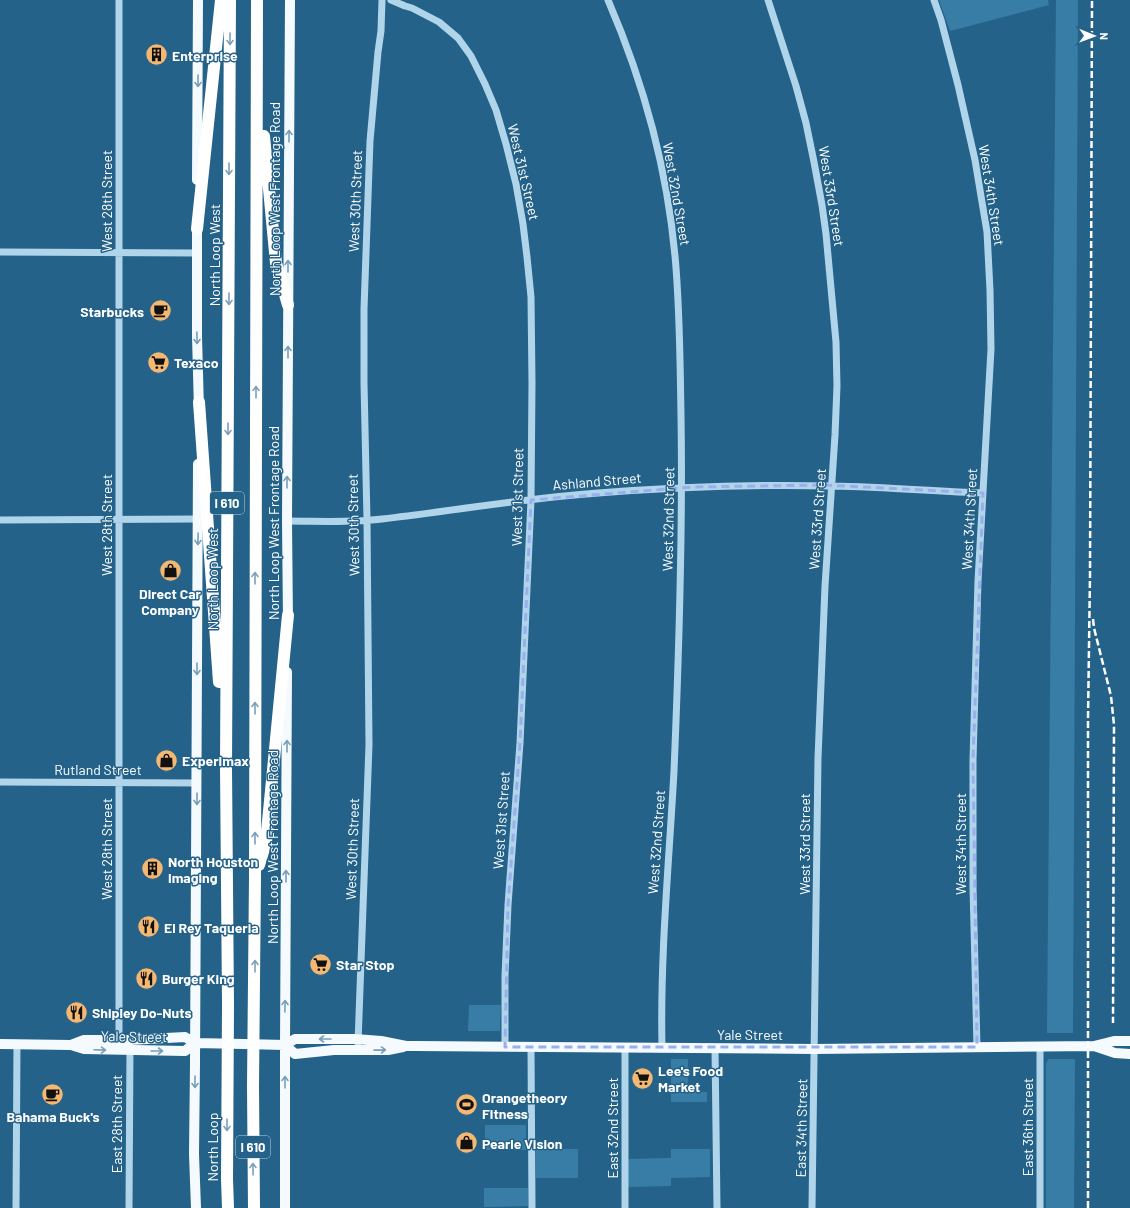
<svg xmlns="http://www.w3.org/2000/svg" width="1130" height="1208" viewBox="0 0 1130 1208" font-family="Barlow,sans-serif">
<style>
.green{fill:#387da6}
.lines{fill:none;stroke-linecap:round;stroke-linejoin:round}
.minor{stroke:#b0d5ea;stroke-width:7}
.major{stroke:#f4fafe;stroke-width:10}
.highway{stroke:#fff;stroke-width:12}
.rail{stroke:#fff;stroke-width:2.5;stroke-dasharray:7 3;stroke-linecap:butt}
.oneway{stroke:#7ca1b8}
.oneway2{stroke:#779fb8}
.marked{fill:none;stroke:#99afed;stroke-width:3;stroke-dasharray:8 5;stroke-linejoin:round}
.labels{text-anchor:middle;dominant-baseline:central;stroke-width:3;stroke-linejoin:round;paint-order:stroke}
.shield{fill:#246289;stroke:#bdd0dc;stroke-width:1}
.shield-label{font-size:13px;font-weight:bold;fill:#fff}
.poi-label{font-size:14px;font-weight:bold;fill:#fff;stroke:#246289;text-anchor:start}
.street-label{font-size:14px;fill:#fff;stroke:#246289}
</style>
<rect width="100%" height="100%" fill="#246289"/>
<!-- green -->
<path class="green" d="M939 0H1048L1049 5 950 31Z
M1056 0H1078L1073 1033H1047Z
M469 1005H501L500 1031H468Z
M671 1059H688V1092H707V1102H671Z
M1048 1059H1075L1074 1208H1046V1064Z
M485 1125H526V1150H485Z
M536 1149H578V1178H536Z
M671 1149H710V1177L671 1178V1186L628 1187V1159L671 1158Z
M484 1188H528V1206L484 1207Z"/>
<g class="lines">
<!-- minor -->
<path class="minor" d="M391 0 405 6 412 8 439 22 458 38 471 56 485 84 496 110 506 144 516 184 523 224 527 257 531 297 532 383 531 500 520 743 508 905 505 976V1047
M608 0C643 81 667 168 675 256 680 309 680 362 681 415 683 534 679 653 674 771 669 863 660 955 662 1047
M768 0 796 86 806 123 814 162 822 205 826 234 836 342 837 386 835 435 825 586 818 758 812 1208
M934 0 941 20 958 85 975 160 987 232 990 290 991 349 978 581 973 760V887L977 1047
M0 252 197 253
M0 520 198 519
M287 521C318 521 350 523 382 519 454 511 525 498 598 493 676 487 754 484 833 486 883 487 933 491 983 493
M0 782 197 783
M358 1043 369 745 367 520 364 383V309L370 141 378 52 381 31 382 0
M119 1044V0
M531 1047 532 1208
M625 1047V1208
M715 1048 717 1208
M16 1208 17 1044
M129 1208 130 1046
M1040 1208V1047"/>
<!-- major -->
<path class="major" d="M197 180 198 0
M197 222V336L199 410
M288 622 287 521 290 0
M0 1044 71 1045 84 1040H129L185 1037 195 1043 285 1045 295 1039H355L381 1041 406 1046H415L815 1049 1094 1046 1114 1041H1130
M71 1045 84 1049 185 1051 195 1043
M285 1045 295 1054 334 1050H388L403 1047
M1094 1046 1115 1053 1130 1054
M196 1208 194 1154 195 1064 198 464
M285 1208V1045L287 672"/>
<!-- highway -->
<path class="highway" d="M264 136 276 263 288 305
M197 229 221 0
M199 402 219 682
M259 865 266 842 288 615
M228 1208 227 1179 228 1005 226 768 230 0
M254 1208 253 1086 255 877 257 0"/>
<!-- rail -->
<path class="rail" d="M1093 619 1094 628 1111 696 1114 725 1113 1023
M1088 1208V719L1090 575 1092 0"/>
</g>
<!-- one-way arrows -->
<defs><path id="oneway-shaft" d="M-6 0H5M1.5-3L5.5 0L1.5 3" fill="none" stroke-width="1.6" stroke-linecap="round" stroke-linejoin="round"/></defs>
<g class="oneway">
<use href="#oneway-shaft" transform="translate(230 39) rotate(90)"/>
<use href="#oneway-shaft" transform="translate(229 169) rotate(90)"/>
<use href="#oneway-shaft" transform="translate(229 299) rotate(90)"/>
<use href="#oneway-shaft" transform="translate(256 392) rotate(-90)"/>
<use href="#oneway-shaft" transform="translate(228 429) rotate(90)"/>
<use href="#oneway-shaft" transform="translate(255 578) rotate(-90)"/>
<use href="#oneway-shaft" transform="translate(255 708) rotate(-90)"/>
<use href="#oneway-shaft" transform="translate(255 838) rotate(-90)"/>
<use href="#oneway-shaft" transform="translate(255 966) rotate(-90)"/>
<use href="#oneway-shaft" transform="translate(227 1125) rotate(90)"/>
<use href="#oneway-shaft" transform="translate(253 1169) rotate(-91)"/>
</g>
<g class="oneway2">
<use href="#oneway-shaft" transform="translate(198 81) rotate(90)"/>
<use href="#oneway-shaft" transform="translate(289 136) rotate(-90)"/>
<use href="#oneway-shaft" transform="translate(288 266) rotate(-90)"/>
<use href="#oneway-shaft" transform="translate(197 338) rotate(89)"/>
<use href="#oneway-shaft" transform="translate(288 352) rotate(-90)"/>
<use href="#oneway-shaft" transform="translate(287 482) rotate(-90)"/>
<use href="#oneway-shaft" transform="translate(198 539) rotate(91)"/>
<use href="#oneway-shaft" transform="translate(197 669) rotate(90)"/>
<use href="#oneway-shaft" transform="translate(287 746) rotate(-90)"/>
<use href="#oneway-shaft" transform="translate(197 799) rotate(90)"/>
<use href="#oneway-shaft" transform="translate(286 876) rotate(-90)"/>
<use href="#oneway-shaft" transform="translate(285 1006) rotate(-89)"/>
<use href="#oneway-shaft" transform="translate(325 1039) rotate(-180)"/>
<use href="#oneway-shaft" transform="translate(100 1050) rotate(2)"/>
<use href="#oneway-shaft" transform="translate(380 1050) rotate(-1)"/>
<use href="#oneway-shaft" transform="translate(157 1051)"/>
<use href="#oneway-shaft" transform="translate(195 1082) rotate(90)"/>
<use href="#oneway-shaft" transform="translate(285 1082) rotate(-90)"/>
</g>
<!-- marked area -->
<path class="marked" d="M824 485 983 493 973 760 977 1047H505L508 905 520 743 531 500 692 487Z"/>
<!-- icons -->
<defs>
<symbol id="building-disc" viewBox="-11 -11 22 22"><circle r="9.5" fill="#f4b873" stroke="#246289"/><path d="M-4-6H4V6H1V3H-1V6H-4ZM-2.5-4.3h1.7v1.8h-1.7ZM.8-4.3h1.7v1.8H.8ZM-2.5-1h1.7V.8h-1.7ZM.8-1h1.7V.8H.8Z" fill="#111"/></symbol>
<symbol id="cafe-disc" viewBox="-11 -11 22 22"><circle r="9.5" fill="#f4b873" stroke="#246289"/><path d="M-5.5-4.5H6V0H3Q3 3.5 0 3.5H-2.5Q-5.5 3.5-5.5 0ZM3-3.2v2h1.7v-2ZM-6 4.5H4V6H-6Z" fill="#111"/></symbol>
<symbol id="supermarket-disc" viewBox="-11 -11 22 22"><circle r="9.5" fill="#f4b873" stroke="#246289"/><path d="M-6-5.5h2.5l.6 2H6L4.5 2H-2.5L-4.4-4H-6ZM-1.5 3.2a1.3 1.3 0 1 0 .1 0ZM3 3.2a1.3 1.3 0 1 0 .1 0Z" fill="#111"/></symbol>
<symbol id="shop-disc" viewBox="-11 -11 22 22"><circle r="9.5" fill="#f4b873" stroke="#246289"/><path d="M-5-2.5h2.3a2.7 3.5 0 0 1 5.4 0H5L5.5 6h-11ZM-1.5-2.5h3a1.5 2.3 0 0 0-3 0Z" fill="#111"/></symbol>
<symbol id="restaurant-disc" viewBox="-11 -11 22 22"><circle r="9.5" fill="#f4b873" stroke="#246289"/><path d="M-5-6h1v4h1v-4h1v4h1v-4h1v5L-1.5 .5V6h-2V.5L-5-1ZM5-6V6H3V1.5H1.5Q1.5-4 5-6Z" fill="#111"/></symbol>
<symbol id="stadium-disc" viewBox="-11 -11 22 22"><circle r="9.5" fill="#f4b873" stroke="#246289"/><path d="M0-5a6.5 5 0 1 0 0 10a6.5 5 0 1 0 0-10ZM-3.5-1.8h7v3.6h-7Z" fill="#111"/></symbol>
</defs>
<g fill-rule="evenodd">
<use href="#building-disc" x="144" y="42" width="25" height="25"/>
<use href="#cafe-disc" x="148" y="298" width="25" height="25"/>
<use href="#supermarket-disc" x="146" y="350" width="25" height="25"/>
<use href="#shop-disc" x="158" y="558" width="25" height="25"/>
<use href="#shop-disc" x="154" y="748" width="25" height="25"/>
<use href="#building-disc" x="140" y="856" width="25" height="25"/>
<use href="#restaurant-disc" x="136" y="914" width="25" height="25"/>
<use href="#supermarket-disc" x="308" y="952" width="25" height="25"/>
<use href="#restaurant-disc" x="134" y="966" width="25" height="25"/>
<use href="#restaurant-disc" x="64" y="1000" width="25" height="25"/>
<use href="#supermarket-disc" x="630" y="1066" width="25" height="25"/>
<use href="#cafe-disc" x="40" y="1082" width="25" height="25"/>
<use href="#stadium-disc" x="454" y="1092" width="25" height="25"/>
<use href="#shop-disc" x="454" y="1130" width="25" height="25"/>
</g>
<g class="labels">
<!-- shield labels -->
<g class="shield">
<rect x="210" y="492" width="34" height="22" rx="3"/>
<rect x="236" y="1136" width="34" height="22" rx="3"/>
</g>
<g class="shield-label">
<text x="227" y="503">I 610</text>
<text x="253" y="1147">I 610</text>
</g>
<!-- poi labels -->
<g class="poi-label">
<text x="172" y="55">Enterprise</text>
<text x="144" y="311" text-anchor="end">Starbucks</text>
<text x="174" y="362">Texaco</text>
<text x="170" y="593" text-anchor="middle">Direct Car<tspan x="170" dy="16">Company</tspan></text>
<text x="182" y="760">Experimax</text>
<text x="168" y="861">North Houston<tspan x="168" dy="16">Imaging</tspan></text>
<text x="164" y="927">El Rey Taqueria</text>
<text x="336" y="964">Star Stop</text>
<text x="162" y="978">Burger King</text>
<text x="92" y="1012">Shipley Do-Nuts</text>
<text x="658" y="1070">Lee's Food<tspan x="658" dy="16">Market</tspan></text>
<text x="482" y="1097">Orangetheory<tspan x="482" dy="16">Fitness</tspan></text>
<text x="53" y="1116" text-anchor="middle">Bahama Buck's</text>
<text x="482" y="1143">Pearle Vision</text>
</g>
<!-- street labels -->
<g class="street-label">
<text transform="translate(524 172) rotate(77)">West 31st Street</text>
<text transform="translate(677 194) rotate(80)">West 32nd Street</text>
<text transform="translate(992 195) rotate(81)">West 34th Street</text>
<text transform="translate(832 196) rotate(81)">West 33rd Street</text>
<text transform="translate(274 199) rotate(-90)">North Loop West Frontage Road</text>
<text transform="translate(106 201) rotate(-90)">West 28th Street</text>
<text transform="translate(355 201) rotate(-88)">West 30th Street</text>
<text transform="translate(214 255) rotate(-90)">North Loop West</text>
<text transform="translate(597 481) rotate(-5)">Ashland Street</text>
<text transform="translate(517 497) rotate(-89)">West 31st Street</text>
<text transform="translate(668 519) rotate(-89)">West 32nd Street</text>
<text transform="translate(817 519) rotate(-86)">West 33rd Street</text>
<text transform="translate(969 519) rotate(-87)">West 34th Street</text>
<text transform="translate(273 523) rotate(-90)">North Loop West Frontage Road</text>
<text transform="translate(106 525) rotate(-90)">West 28th Street</text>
<text transform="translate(353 525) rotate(-91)">West 30th Street</text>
<text transform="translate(212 579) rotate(-90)">North Loop West</text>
<text x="98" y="769">Rutland Street</text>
<text transform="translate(501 820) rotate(-86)">West 31st Street</text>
<text transform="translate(656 842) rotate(-86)">West 32nd Street</text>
<text transform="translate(804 844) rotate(-90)">West 33rd Street</text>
<text transform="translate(960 844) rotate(-90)">West 34th Street</text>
<text transform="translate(272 847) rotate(-90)">North Loop West Frontage Road</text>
<text transform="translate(106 849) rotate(-90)">West 28th Street</text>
<text transform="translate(352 849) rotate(-88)">West 30th Street</text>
<text x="750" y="1034">Yale Street</text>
<text transform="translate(134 1036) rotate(1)">Yale Street</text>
<text transform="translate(116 1124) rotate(-90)">East 28th Street</text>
<text transform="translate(1027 1127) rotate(-90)">East 36th Street</text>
<text transform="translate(612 1128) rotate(-90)">East 32nd Street</text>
<text transform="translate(801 1128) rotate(-89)">East 34th Street</text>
<text transform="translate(212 1147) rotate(-90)">North Loop</text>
</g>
</g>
<!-- north arrow -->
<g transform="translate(1094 36) rotate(91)" stroke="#246289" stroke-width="3" paint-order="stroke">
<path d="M0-3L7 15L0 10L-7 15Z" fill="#ffffff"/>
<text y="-6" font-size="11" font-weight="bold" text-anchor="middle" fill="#ffffff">N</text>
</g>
</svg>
